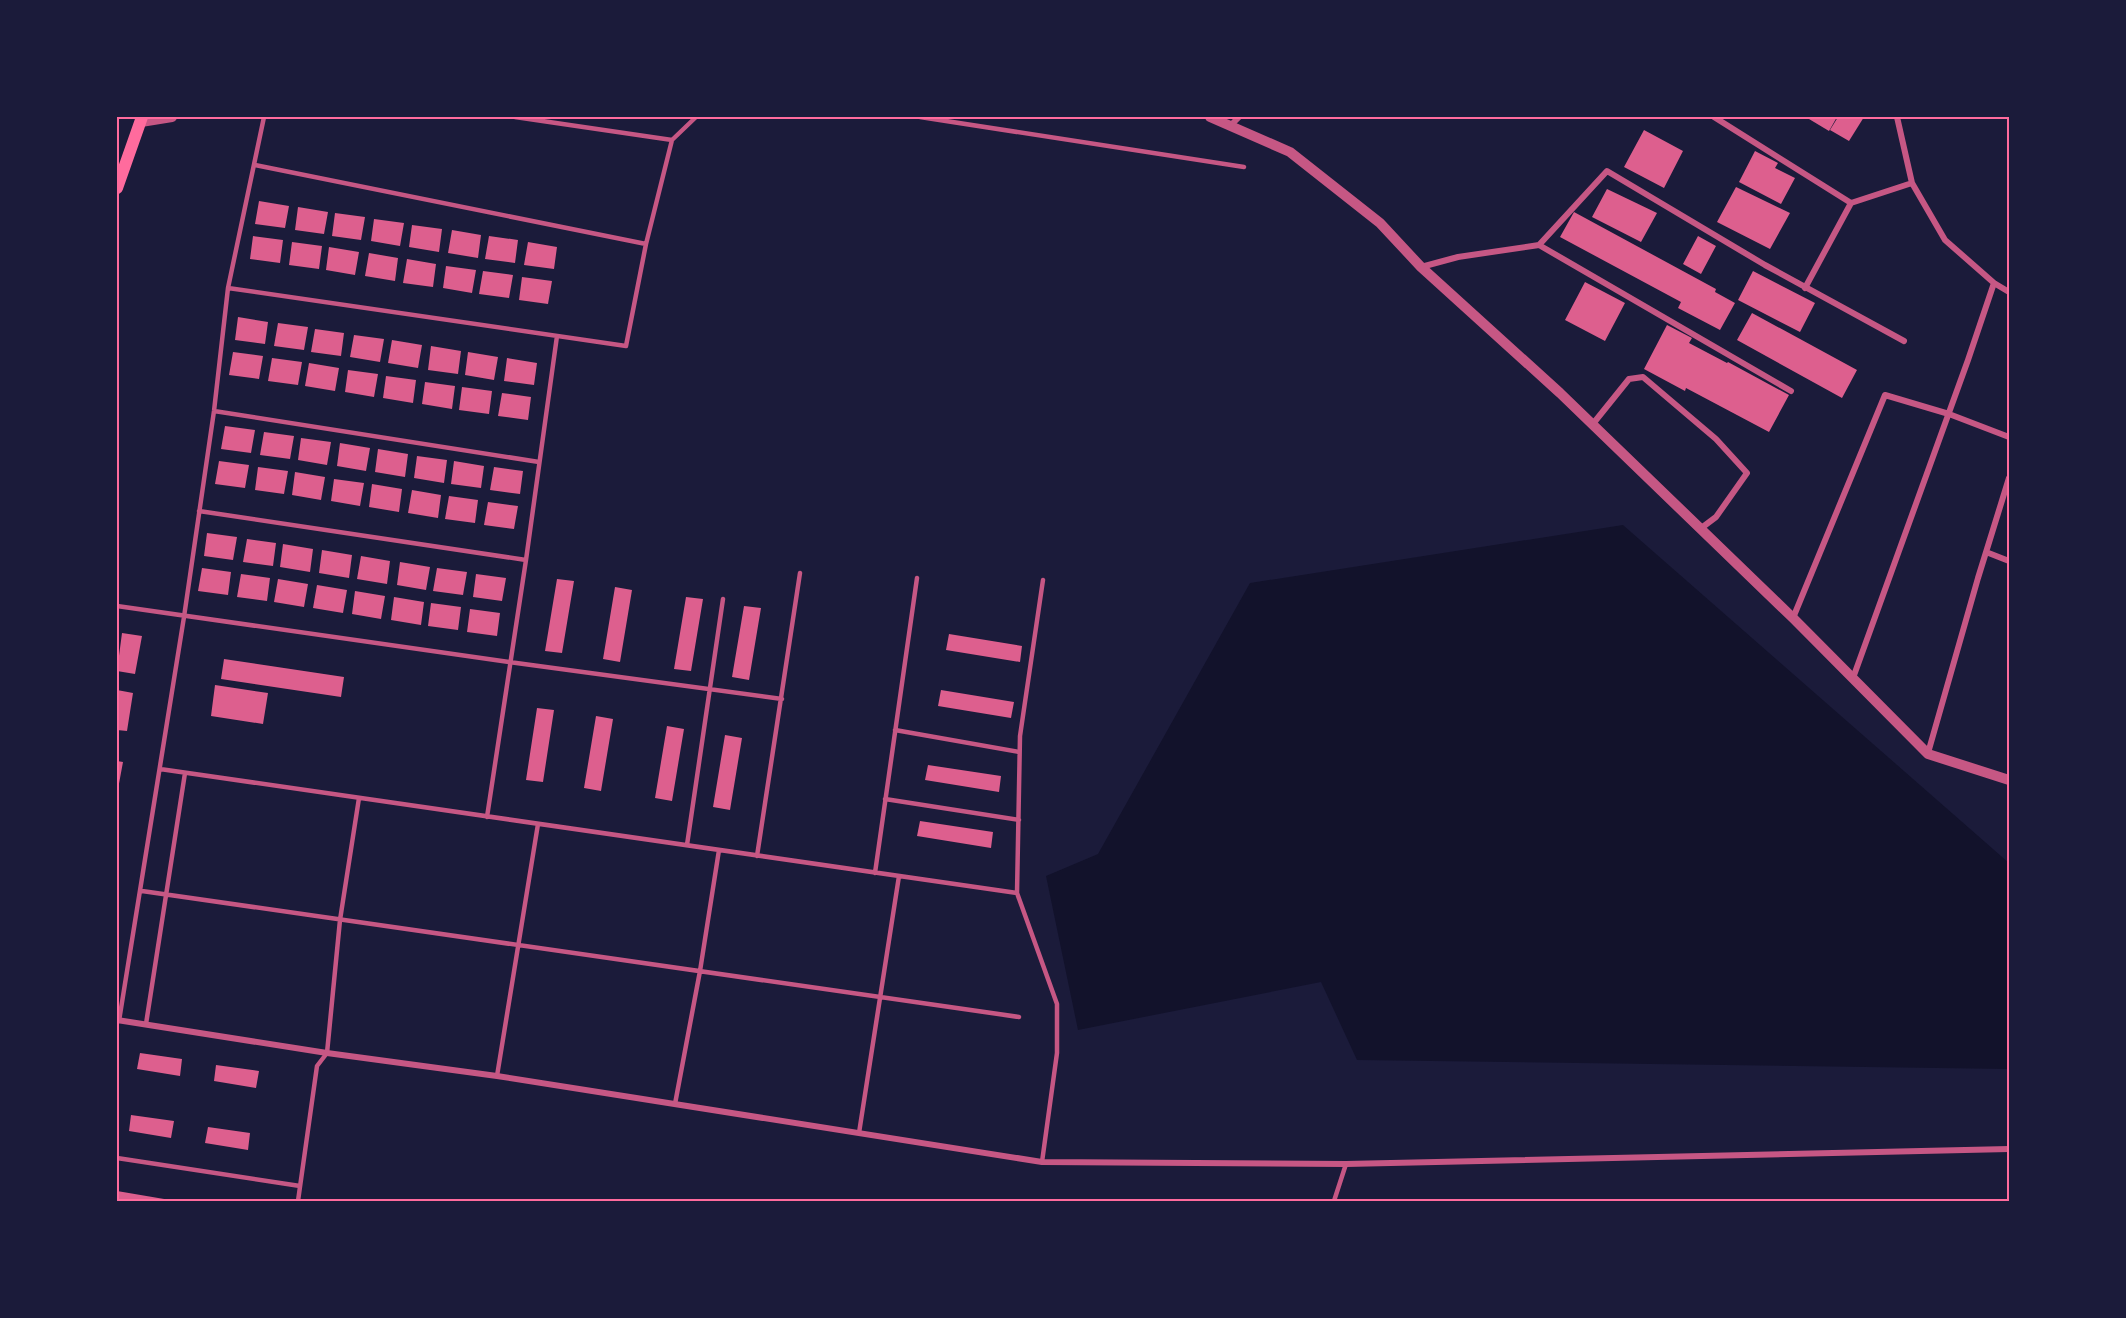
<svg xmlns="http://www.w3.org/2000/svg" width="2126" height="1318" viewBox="0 0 2126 1318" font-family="'Space Grotesk',sans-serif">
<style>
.water{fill:#12122b}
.building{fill:#dd5f8e}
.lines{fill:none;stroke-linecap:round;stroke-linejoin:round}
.service{stroke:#c65784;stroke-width:4.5}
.minor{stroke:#c65784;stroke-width:6}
.tertiary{stroke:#c65784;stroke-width:10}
.secondary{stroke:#ff6b9d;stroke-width:12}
.neatline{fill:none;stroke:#ff6b9d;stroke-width:2}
</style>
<rect width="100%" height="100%" fill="#1b1b3a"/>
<!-- water -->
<path class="water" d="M1623 525 2009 863 2008 1069 1357 1060 1321 982 1078 1030 1046 876 1098 854 1250 583Z"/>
<!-- building -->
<path class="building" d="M1810 117H1837L1829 131 1809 119Z
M1838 117H1864L1849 141 1830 130Z
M1644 130 1683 151 1664 188 1624 167Z
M1755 151 1778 163 1775 168 1795 178 1781 204 1739 182Z
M1736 187 1790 213 1770 249 1717 222Z
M1607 189 1657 213 1641 242 1592 217Z
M259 201 289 206 285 228 255 224Z
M298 207 328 212 324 234 295 230Z
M1574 212 1716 289 1715 292 1735 303 1720 330 1678 308 1681 302 1560 237Z
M335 213 365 217 361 240 332 236Z
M374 219 404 223 400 246 371 241Z
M412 225 442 229 439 252 409 247Z
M452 230 481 235 478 258 448 253Z
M253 236 283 240 280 263 250 259Z
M489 236 518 240 515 263 485 259Z
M1698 236 1716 246 1701 274 1683 264Z
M292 242 322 246 319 269 289 265Z
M528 242 557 247 554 269 524 265Z
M329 247 359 252 355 275 326 270Z
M369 253 398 258 395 281 365 276Z
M407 259 436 264 433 287 403 283Z
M446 266 476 270 472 293 443 288Z
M483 271 513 275 509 298 479 294Z
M1753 271 1815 303 1800 332 1738 300Z
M522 277 552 281 548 304 519 300Z
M1585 282 1625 303 1605 341 1565 320Z
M1752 313 1857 370 1842 398 1737 340Z
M238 317 268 322 265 344 235 340Z
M278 323 308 327 304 350 274 346Z
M1667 325 1692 338 1689 343 1727 363 1728 362 1789 395 1769 432 1686 388 1685 391 1644 369Z
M315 329 344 333 341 356 311 352Z
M354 335 384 339 380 362 350 357Z
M392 340 422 345 418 368 388 363Z
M431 346 461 351 458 374 428 370Z
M233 352 263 356 259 379 229 375Z
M468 352 498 357 494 380 465 375Z
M272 358 302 362 298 385 268 381Z
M507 358 537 363 534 385 504 381Z
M309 363 339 368 335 391 305 386Z
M348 370 378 374 374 397 345 392Z
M386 376 416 380 413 403 383 398Z
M425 382 455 386 452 409 422 404Z
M462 387 492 391 489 414 459 410Z
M502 393 531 397 528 420 498 416Z
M225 426 255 430 251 453 221 449Z
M264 432 294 436 290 459 260 455Z
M301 438 331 442 327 465 298 460Z
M340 443 370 448 366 471 337 466Z
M378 449 408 454 405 477 375 472Z
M417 456 447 460 444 483 414 478Z
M219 461 249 465 245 488 215 484Z
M454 461 484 466 481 488 451 484Z
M258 467 288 471 284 494 255 490Z
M494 467 523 471 520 494 490 490Z
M295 472 325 477 321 500 292 495Z
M334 479 364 483 360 506 331 501Z
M372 484 402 489 399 512 369 507Z
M412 490 441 495 438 518 408 513Z
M449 496 478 500 475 523 445 519Z
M488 502 518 506 514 529 484 525Z
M207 533 237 537 233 560 204 556Z
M247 539 276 543 273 566 243 562Z
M283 544 313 549 310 572 280 567Z
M322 550 352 555 349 578 319 573Z
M361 556 390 561 387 584 357 579Z
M400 562 430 567 426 590 397 585Z
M202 568 231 572 228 595 198 591Z
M437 568 467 572 463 595 433 591Z
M241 574 270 578 267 601 237 597Z
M476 574 506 578 502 601 473 597Z
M278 579 308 584 304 607 274 602Z
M557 579 574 581 562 653 545 651Z
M317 585 347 590 343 613 313 608Z
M615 587 632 590 620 662 603 659Z
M355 591 385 596 381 619 352 614Z
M394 597 424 602 421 625 391 620Z
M686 597 703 599 691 671 674 669Z
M431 603 461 607 458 630 428 626Z
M744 606 761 608 749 680 732 677Z
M470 609 500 613 497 636 467 632Z
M122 633 142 636 135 674 117 671Z
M949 634 1022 646 1020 662 946 650Z
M224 659 344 677 341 697 221 679Z
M215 685 268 693 263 724 211 716Z
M117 690 133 693 127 731 117 730Z
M941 690 1014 702 1011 718 938 706Z
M537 708 554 710 543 782 526 780Z
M596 716 613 719 601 791 584 788Z
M667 726 684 729 672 801 655 798Z
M725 735 742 738 730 810 713 807Z
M117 761 123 762 118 789H117Z
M928 765 1001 776 999 792 925 780Z
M920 821 993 832 991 848 917 836Z
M140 1053 182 1059 180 1076 137 1069Z
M216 1065 259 1071 256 1088 214 1081Z
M131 1115 174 1121 171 1138 129 1131Z
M208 1127 250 1133 248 1150 205 1143Z
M117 1191 170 1200V1201H117Z"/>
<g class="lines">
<!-- service -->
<path class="service" d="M920 117 1244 167
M672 140 696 117
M255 165 646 244
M228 288 626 346 646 244 672 140 515 117
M214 411 539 462
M199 511 526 560
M117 606 509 662 782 699
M895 730 1019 752
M160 769 1017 893
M885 799 1019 820
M487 817 526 560 557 336
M687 845 723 599
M757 856 800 573
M875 873 917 578
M142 891 1019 1017
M119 1021 184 617 214 411 228 288 264 117
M146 1024 185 773
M497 1076 538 824
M675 1104 700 971 719 850
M859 1133 899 876
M117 1158 300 1186
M1042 1162 1057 1053V1004L1017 893 1020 736 1043 580
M298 1201 317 1066 327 1053 340 920 359 798
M1334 1201 1346 1164"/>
<!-- minor -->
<path class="minor" d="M1714 117 1851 203
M1897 117 1912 183
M1230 126 1239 117
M1539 245 1791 391
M1421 267 1458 257 1539 245 1607 171 1765 265 1904 341
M1994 283 2009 292
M1805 288 1851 203 1912 183 1945 240 1994 283 1968 360 1853 678
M1592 425 1629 379 1643 377 1716 439 1747 473 1716 517 1700 529
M1986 552 2009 561
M1793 618 1885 395 1949 414 2009 437
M1928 753 1978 578 2009 478
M117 1020 327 1053 497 1076 1042 1162 1346 1164 2009 1149"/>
<!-- tertiary -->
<path class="tertiary" d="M1210 117 1290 152 1380 223 1421 267 1560 393 1793 618 1928 754 2009 780
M141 122 172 117"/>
<!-- secondary -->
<path class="secondary" d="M117 188 142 117"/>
</g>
<!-- border -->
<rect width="2126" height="1318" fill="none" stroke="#1b1b3a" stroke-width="237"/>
<rect x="118" y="118" width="1890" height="1082" class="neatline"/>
</svg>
